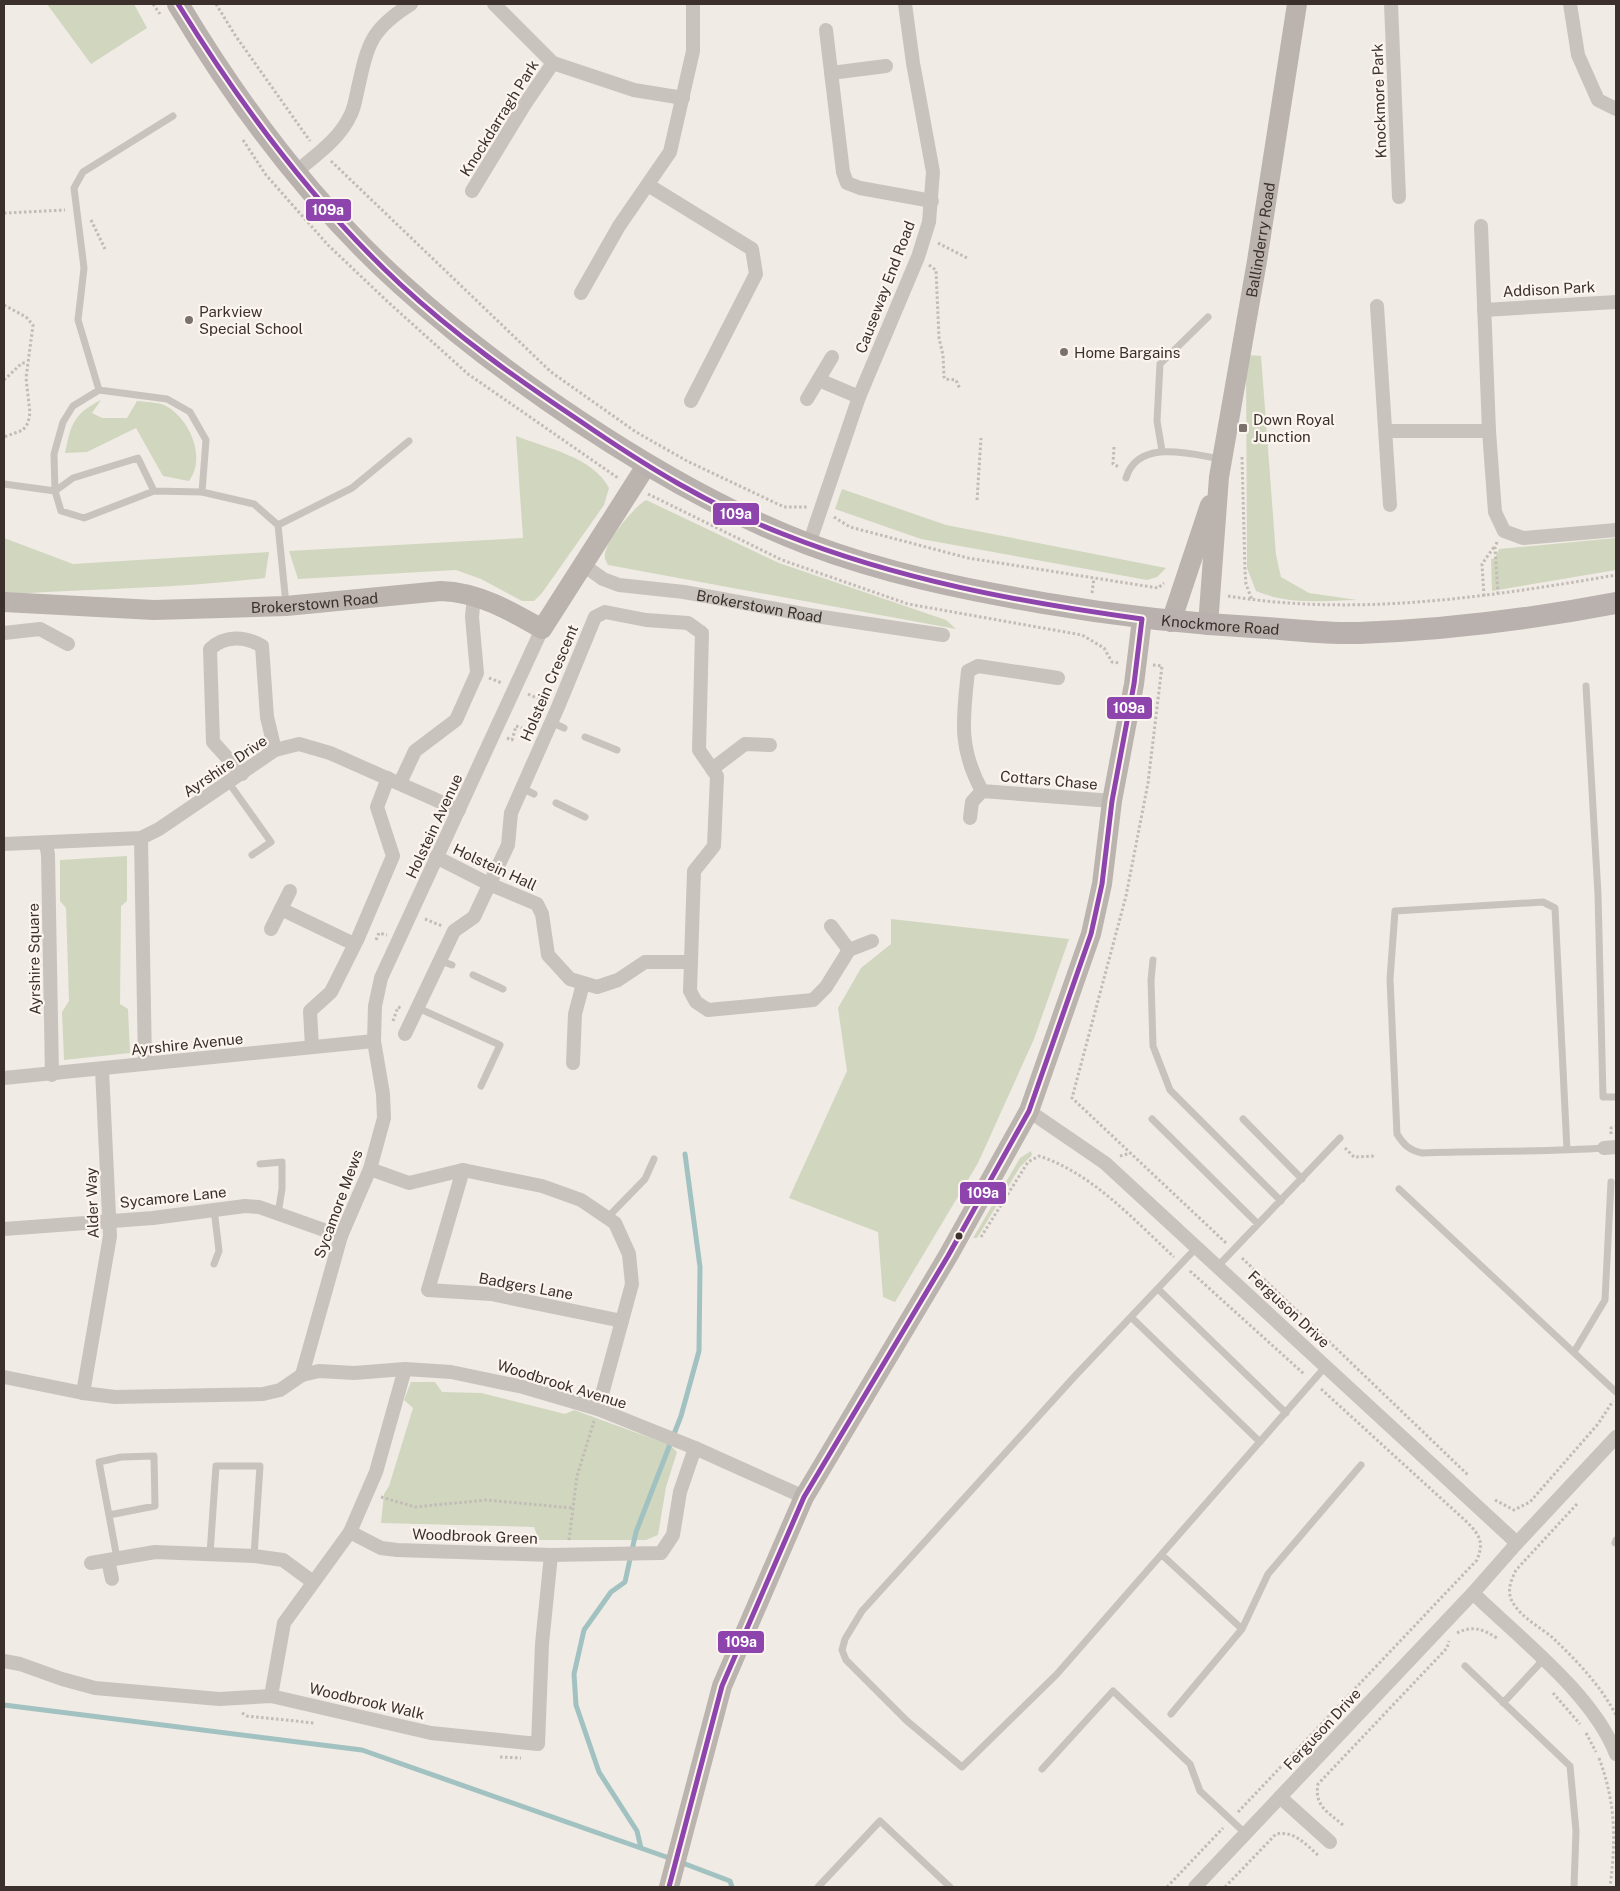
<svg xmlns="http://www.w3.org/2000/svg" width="1620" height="1891" viewBox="0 0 1620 1891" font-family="'Public Sans',sans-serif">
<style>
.green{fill:#d1d6bf}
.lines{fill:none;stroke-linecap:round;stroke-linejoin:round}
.stream{stroke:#a1c2c1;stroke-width:5}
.path{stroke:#c2bbb6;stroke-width:3;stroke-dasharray:2.5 2.5;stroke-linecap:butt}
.lane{stroke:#c9c3be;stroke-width:7}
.street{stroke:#c9c3be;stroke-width:14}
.secondary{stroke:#bab3ae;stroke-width:20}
.primary{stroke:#b8b1ad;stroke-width:22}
.bus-1-casing{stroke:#fbf5ee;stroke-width:9}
.bus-1{stroke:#8e44ad;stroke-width:5}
.poi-dot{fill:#7a716c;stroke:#fbf5ee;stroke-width:2}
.bus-dot{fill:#3b302b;stroke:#fbf5ee;stroke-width:2}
.labels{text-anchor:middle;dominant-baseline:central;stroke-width:4.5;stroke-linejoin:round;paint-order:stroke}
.street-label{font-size:15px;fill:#3b302b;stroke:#fbf5ee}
.poi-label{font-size:15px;fill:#3b302b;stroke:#fbf5ee;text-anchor:start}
.line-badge{stroke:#fbf5ee;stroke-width:2}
.badge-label{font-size:14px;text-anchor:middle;font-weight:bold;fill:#fff}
</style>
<rect width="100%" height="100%" fill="#f0ebe5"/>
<!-- green -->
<path class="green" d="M47 4H134L147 28 91 64Z
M1246 355 1261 356 1276 555 1281 577 1309 593 1357 600C1323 601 1288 605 1256 591L1247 568Z
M101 400 92 413 102 418H127L137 401C145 402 156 402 164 405 189 417 207 457 189 481L163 476 136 428 87 452 65 453C71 425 73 414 101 400Z
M516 436C546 448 593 457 609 488L604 505 542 593 534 601H522L481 579 456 570 298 579 289 551 523 538Z
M842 489 946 525 1166 568 1157 577 1147 580 921 539 835 509Z
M646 500 779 563 946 620 956 629 608 565C606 561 604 558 605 554 607 540 634 507 646 500Z
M4 538 73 564 269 552 265 578C181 588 96 589 11 594L4 592Z
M1616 538V570L1492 591 1491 559 1495 558 1499 549Z
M127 856V901L121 906 120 1004 128 1009 130 1053 64 1060 62 1012 69 1001 66 908 60 901V860Z
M891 919 1069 939 1034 1039 978 1163 895 1302 883 1297 878 1232 789 1198 847 1071 838 1008 861 968 891 944Z
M1031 1151 1032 1155 1020 1167 977 1238H973L1020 1158Z
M411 1382H435L442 1392 481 1393 565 1414 574 1410 670 1445 677 1452 666 1487 658 1535 646 1540H539L534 1527 381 1523 384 1494 389 1486 413 1408 404 1400Z"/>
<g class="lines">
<!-- stream -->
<path class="stream" d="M4 1705 362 1750 672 1859
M641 1848 637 1831 599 1772 576 1705 574 1674 584 1630 611 1592 625 1582 636 1532 681 1416 699 1351 700 1267 685 1154
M680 1862 730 1881 732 1887"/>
<!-- path -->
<path class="path" d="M153 4 160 14
M216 4 235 35 310 141
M243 140 266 175 328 245 388 302 468 374 618 478
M331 161 551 372 636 432 687 461 784 507H808
M4 213 65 210
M91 220 105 249
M938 243 967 258
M929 265 936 270 939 338 943 355 944 377 945 379 956 380 960 389
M4 305 26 317 33 325 26 378 30 413 28 423 23 430 4 437
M4 380 22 363H27
M1114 447 1113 464 1119 467
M1242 457 1245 571 1246 584 1252 600
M648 494 782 560 908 604 1082 635 1104 648 1112 662 1119 663
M977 500 981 438
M834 517 850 527 968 558 1158 588 1164 583
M1497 542 1495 547 1498 595
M1092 593 1094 578
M1228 596C1357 617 1488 597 1616 575
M1484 596 1482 564 1494 547
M1153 665 1162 666 1148 783 1126 896 1072 1098 1226 1243
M489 678 502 683
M528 694 546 702
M507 738 512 740 516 726 533 732
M425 919 442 926
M376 940 379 933 387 935
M393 1021 398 1007 401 1008
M1611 1134V1128L1616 1127
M1345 1148 1354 1157 1374 1156
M1120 1156 1131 1153
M981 1237 1028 1162 1039 1156C1092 1173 1134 1220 1174 1257
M1242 1258 1468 1475
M1190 1271 1304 1374
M381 1497 415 1507 486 1500 573 1508
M1495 1500 1514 1510 1530 1502 1598 1424 1613 1401
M1577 1504 1516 1570C1511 1580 1506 1592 1513 1603 1522 1618 1540 1627 1553 1638 1577 1661 1601 1686 1616 1715
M569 1540 577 1476 594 1421
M1457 1633C1473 1625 1482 1629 1497 1638
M1553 1693 1580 1724
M242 1713 247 1716 314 1723
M1586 1733 1596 1752
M500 1757 521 1758
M1599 1758C1616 1804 1616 1839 1610 1887
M1238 1812 1477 1560C1484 1542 1480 1536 1468 1523L1320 1388
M1343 1825C1328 1812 1314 1806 1318 1784L1447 1648 1449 1641
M1167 1887 1223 1828
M1225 1887 1276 1834C1295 1831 1304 1843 1318 1855"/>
<!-- lane -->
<path class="lane" d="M99 390 78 320 84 268 74 188 83 172 173 116
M1162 451 1157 421 1160 364 1208 317
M1126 478C1138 438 1191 454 1221 459
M4 484 55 491 73 478 138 458 154 491
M202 492 206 440 190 412 167 399 99 390 73 406 63 422 54 454 55 491 61 511 84 518 154 491 202 492 254 504 278 525 286 604
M278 525 352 488 409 441
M1586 686 1598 894 1603 1097H1616
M551 722 564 728
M585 737 617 750
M229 783 271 842 252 855
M522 788 534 794
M556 803 585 817
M1153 960 1151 980 1153 1046 1170 1090 1281 1201
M441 961 452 965
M473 975 503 989
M418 1008 500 1045 481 1086
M1152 1119 1258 1224
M1243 1119 1302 1179
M1567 1150 1555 908 1543 902 1395 911 1390 979 1397 1134C1404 1145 1409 1150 1422 1153 1482 1151 1543 1152 1604 1148
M260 1164 282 1162V1189L278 1214
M1399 1189 1616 1392
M214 1209 219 1251 214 1264
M607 1218 645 1179 654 1159
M1197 1247 1075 1376 862 1611 845 1639 842 1650 846 1660 907 1721 962 1767 1057 1674 1326 1366
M1218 1266 1340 1138
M1158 1289 1286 1413
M1131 1317 1260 1442
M1574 1352 1605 1300 1611 1182
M109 1515 155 1506 154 1456 121 1457 99 1462 117 1558
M1615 1543 1616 1540
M210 1554 216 1466H260L254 1556
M1162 1555 1242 1629
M1465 1666 1570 1766 1576 1831 1574 1887
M1503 1703 1543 1660
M1171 1714 1242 1629 1268 1574 1361 1465
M1042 1769 1113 1691 1190 1764 1200 1791 1245 1833
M818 1887 880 1821 950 1887"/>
<!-- street -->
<g class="street">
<path d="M494 4 553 63 634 90 683 98"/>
<path d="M1391 4 1399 197"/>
<path d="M1570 4 1578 55 1598 100 1616 109"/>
<path d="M826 30 843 172 847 183 860 188 932 201"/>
<path d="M831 73 886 66"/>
<path d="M296 172C316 155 340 139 351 114 355 106 356 96 358 88 368 43 371 29 411 4"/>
<path d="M648 185 752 249 756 274 691 401"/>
<path d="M472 191 525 104 553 63"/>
<path d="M1481 226 1489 431 1495 512 1504 531 1523 538 1616 530"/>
<path d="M581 293 619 226 670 152 693 51V4"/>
<path d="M1377 306 1390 505"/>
<path d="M1484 310 1616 302"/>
<path d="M819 380 859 397"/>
<path d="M807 399 832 357"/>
<path d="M1387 431H1489"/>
<path d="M809 544 859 397 918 257 929 222 933 172 913 63 905 4"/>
<path id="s1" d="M582 564 603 579 619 585 684 592 809 615 943 635"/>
<path d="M4 633 40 629 68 644"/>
<path d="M1058 678 978 666 968 671C963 719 958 747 982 791L1112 801"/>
<path d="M712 769 745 744 770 745"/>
<path d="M242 774 213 742 210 649C225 635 245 636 262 646L267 717 275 750"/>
<path d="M400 783 415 751 456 720 477 673 472 617 474 596"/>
<path d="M970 818 972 802 982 791"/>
<path d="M141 838 145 1064"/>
<path d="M46 843 48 855 52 1075"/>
<path d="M4 844 141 838 159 829 275 750 299 744 330 753 459 810"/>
<path d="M436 857 489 884 537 904 542 914 548 955 570 979 597 987 618 980 645 962H691"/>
<path d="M281 909 354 944"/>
<path d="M831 926 849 950"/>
<path d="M271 929 290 891"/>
<path d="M405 1034 454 931 474 917 508 845 511 813 558 707 595 617 605 612 646 620 688 623 702 633 699 750 717 776 714 846 694 871 690 991 696 1002 708 1010 813 1000 826 987 849 950 872 941"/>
<path d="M312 1047 310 1011 331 992 358 938 393 856 377 807 388 778"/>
<path d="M573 1063 575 1014 583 984"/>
<path d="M4 1078 374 1041"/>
<path d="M1029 1111 1105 1163 1517 1543"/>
<path d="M1604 1148 1616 1147"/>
<path d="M370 1169 409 1183 463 1170 542 1186 581 1200 615 1223 629 1254 632 1284 598 1409"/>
<path d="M463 1170 428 1290 491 1294 622 1321"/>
<path d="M4 1229 153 1218 245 1206 259 1207 341 1236"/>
<path d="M302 1375 341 1236 370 1169 384 1118 383 1094 374 1041 375 1006 381 978 542 629"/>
<path d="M4 1377 83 1393 115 1397 263 1394 280 1390 302 1375 319 1371 354 1373 405 1369 451 1372 523 1387 598 1409 695 1448 804 1497"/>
<path d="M83 1393 110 1236 102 1070"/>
<path d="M350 1532 381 1548 397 1550 551 1555 661 1553 673 1535 680 1492 695 1448"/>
<path d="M108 1560 112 1579"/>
<path d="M91 1563 155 1552 254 1556 283 1560 313 1582"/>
<path d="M1473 1593C1519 1638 1593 1694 1616 1754"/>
<path d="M4 1661 20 1664 62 1679 95 1688 219 1699 271 1696 431 1733 538 1744 542 1644 551 1555"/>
<path d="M271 1696 284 1623 350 1532 376 1472 405 1369"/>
<path d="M1280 1797 1330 1842"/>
<path d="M1195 1887 1473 1593 1517 1543 1616 1437"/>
</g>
<!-- secondary -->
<g class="secondary">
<path id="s2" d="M4 602 154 610 286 606 441 591C478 592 511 611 542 629L646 466"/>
<path d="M1171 622 1210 505"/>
<path id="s3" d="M1208 625 1219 477 1257 261 1297 4"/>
<path d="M669 1887 722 1686 804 1497 948 1256 1029 1111 1091 934 1102 884 1112 801 1134 684 1142 619"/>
</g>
<!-- primary -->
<path class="primary" id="s4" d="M178 4C239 106 312 204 401 284 457 335 517 380 580 422 652 470 727 513 808 544 884 573 963 589 1043 603 1118 616 1191 624 1267 628 1297 630 1328 634 1359 633 1444 630 1532 619 1616 603"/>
<defs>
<path id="bus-1" d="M178 4C241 106 312 202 400 284 455 335 517 379 580 421 644 465 710 506 783 534 899 580 1019 602 1142 619L1134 684 1112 801 1102 884 1091 934 1029 1111 948 1256 804 1497 722 1686 669 1887"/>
</defs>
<!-- bus-1 casing -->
<use href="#bus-1" class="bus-1-casing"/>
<!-- bus-1 -->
<use href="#bus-1" class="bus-1"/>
</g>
<!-- markers -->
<g class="poi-dot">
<circle cx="189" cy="320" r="5"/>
<circle cx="1064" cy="352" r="5"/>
<rect x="1238" y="423" width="10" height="10" rx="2.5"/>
</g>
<circle class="bus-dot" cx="959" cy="1236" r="4.5"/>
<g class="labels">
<!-- street labels -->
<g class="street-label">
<text transform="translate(1379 101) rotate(-92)">Knockmore Park</text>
<text transform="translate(499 118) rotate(-58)">Knockdarragh Park</text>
<text stroke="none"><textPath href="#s3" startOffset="389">Ballinderry Road</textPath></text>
<text transform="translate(885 287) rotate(-69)">Causeway End Road</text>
<text transform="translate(1549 289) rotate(-3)">Addison Park</text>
<text stroke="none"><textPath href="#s2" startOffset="311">Brokerstown Road</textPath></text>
<text stroke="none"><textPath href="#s1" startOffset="185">Brokerstown Road</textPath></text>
<text stroke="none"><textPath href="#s4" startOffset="1266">Knockmore Road</textPath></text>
<text transform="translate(549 683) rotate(-67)">Holstein Crescent</text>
<text transform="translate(225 766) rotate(-34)">Ayrshire Drive</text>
<text transform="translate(1049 780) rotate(5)">Cottars Chase</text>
<text transform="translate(434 826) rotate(-65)">Holstein Avenue</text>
<text transform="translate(495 867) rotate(25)">Holstein Hall</text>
<text transform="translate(34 959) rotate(-91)">Ayrshire Square</text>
<text transform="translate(187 1044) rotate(-6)">Ayrshire Avenue</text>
<text transform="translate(173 1197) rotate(-6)">Sycamore Lane</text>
<text transform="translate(92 1203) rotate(-92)">Alder Way</text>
<text transform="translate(338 1204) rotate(-70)">Sycamore Mews</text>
<text transform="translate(526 1286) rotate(10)">Badgers Lane</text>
<text transform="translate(1289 1309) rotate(43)">Ferguson Drive</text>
<text transform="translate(562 1384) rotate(17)">Woodbrook Avenue</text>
<text transform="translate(475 1536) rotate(2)">Woodbrook Green</text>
<text transform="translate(367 1701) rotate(13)">Woodbrook Walk</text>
<text transform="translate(1322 1729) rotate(-47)">Ferguson Drive</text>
</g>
<!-- poi labels -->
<g class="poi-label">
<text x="199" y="311">Parkview<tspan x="199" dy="17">Special School</tspan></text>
<text x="1074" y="352">Home Bargains</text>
<text x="1253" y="419">Down Royal<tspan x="1253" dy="17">Junction</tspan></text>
</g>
</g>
<g class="line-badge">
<rect x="305" y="198" width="47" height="24" rx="5" fill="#8e44ad"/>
<rect x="712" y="502" width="48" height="24" rx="5" fill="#8e44ad"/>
<rect x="1106" y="696" width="47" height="24" rx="5" fill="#8e44ad"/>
<rect x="959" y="1181" width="48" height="24" rx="5" fill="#8e44ad"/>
<rect x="717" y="1630" width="48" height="24" rx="5" fill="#8e44ad"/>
</g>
<g class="badge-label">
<text x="328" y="215">109a</text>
<text x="736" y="519">109a</text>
<text x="1129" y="713">109a</text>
<text x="983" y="1198">109a</text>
<text x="741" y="1647">109a</text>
</g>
<!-- border -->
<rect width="1620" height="1891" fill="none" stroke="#3b302b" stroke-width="10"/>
</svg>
